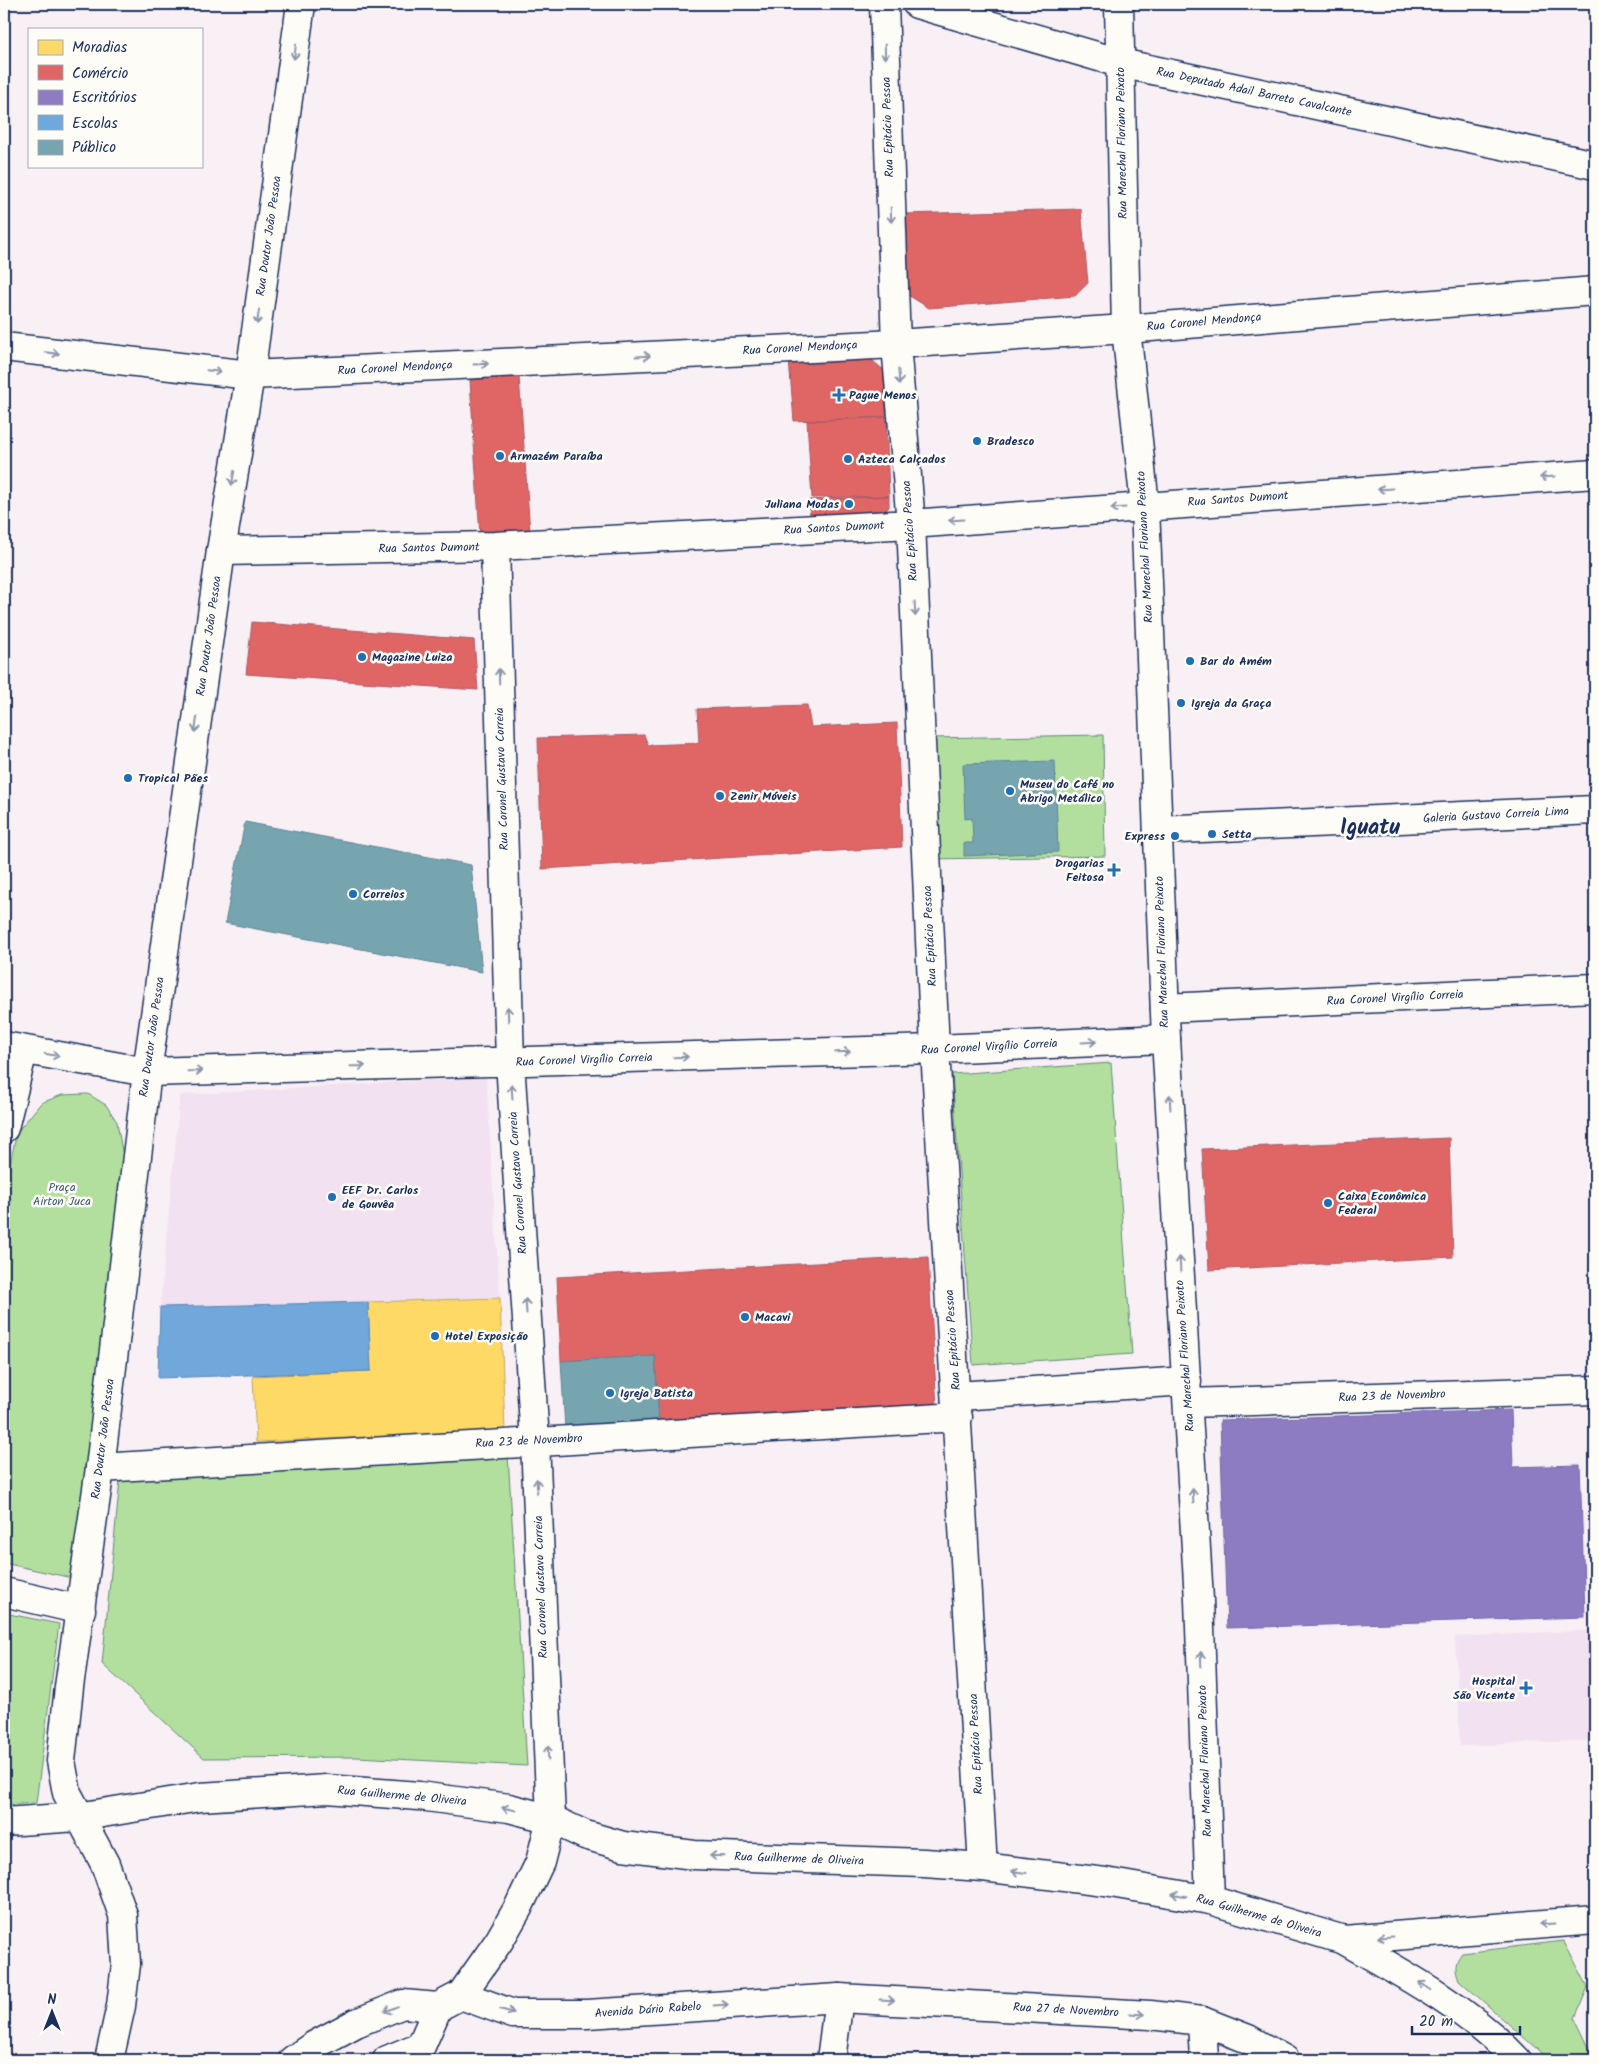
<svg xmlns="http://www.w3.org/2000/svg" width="1599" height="2064" viewBox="0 0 1599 2064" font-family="Kalam,sans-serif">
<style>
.built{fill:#f2e1f0}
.green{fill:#b2df9e;stroke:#66877e}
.homes{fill:#ffd966;stroke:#bba664}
.shops{fill:#e06666;stroke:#a55664}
.offices{fill:#8e7cc3;stroke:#6c65a5}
.schools{fill:#6fa8dc;stroke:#5684b6}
.public{fill:#76a5af;stroke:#5b8297}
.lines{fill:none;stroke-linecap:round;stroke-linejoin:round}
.minor-casing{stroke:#1b2f5e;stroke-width:31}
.major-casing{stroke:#1b2f5e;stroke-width:31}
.minor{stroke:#fdfcf7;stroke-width:28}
.major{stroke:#fdfcf7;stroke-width:28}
.oneway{stroke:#8c96aa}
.poi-dot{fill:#1f6fb2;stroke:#fdfcf7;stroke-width:2}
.labels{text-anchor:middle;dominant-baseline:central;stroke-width:5;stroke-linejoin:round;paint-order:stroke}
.street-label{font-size:12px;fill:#1b2f5e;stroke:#fdfcf7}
.poi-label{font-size:12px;font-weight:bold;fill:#1b2f5e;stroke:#fdfcf7;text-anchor:start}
.park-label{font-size:12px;fill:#415b6e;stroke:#fdfcf7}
.town-label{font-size:22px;font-weight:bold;fill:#1b2f5e;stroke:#fdfcf7}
</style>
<rect width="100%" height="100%" fill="#f8f0f4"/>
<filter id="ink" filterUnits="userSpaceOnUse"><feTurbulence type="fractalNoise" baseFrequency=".02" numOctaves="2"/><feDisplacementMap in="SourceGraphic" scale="10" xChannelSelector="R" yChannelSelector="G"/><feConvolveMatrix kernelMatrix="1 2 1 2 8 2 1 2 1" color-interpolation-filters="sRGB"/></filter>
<g filter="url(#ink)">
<!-- built -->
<path class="built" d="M486 1077 500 1298 160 1307 180 1095Z
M1595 1630V1740L1460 1746 1455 1637Z"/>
<!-- green -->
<path class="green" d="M1103 735 1105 856 930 859 928 738Z
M1111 1063 1132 1354 973 1365 952 1074Z
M88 1094 106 1105 117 1122 124 1162 72 1578 4 1563V1190L17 1132 41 1103 62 1095Z
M508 1455 527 1766 357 1757 204 1758 102 1664 120 1480Z
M4 1613 59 1624 36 1803 4 1805Z
M1564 1941 1588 1987 1575 2018 1595 2060H1547L1538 2050 1459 1980C1455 1969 1454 1963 1462 1953Z"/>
<!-- homes -->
<path class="homes" d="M500 1298 505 1431 256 1442 253 1376 371 1371 368 1302Z"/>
<!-- shops -->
<path class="shops" d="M1081 209 1088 283 1075 296 929 308 908 295 904 214Z
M867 356 886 372V417L794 421 789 360Z
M519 376 530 533 480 536 470 380Z
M886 417 889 496 812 498 807 421Z
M889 496V507L883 513 810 517 809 500Z
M252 622 474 640 478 690 246 674Z
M807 705 811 727 897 723 902 847 542 869 538 738 644 735 648 745 699 743 697 709Z
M1449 1138 1453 1257 1209 1270 1202 1149Z
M928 1257 937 1408 659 1424 655 1356 561 1361 557 1277Z"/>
<!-- offices -->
<path class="offices" d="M1511 1410 1513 1467 1580 1465 1585 1617 1227 1628 1220 1420Z"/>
<!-- schools -->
<path class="schools" d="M368 1302 371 1371 158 1378 160 1307Z"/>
<!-- public -->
<path class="public" d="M1055 761 1058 852 964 856V843H973L972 818 965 819 963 764Z
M245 822 471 865 482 972 225 923Z
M655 1356 659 1424 565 1429 561 1361Z"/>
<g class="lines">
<defs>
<path id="minor" d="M884 4 896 344 911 524 935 1049 983 1867
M917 4 1120 63 1595 165
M4 347 250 375 896 344 1126 329 1595 291
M495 546 510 1062 535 1441 551 1819
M221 551 495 546 911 524 1595 474
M1158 830 1595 810
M1165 1008 1595 988
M4 1046 147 1072 935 1049 1166 1039
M4 1128 23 1051
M957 1396 1187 1381
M1188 1403 1595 1390
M100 1468 958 1417
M4 1592 81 1610
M1202 2021 1204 2060
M831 2060 839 1998"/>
<path id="major" d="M1119 4 1126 329 1145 506 1166 1039 1199 1600 1210 1900
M4 1822 78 1817 200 1797 327 1789 419 1796 509 1808 551 1819 585 1835 623 1846 694 1855 924 1863 983 1867 1105 1882 1210 1900 1344 1940 1595 1920
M1344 1940C1404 1974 1470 2010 1517 2060
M461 1995 513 2014H587L839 1998 1150 2015 1202 2021 1248 2039 1285 2060
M109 2060 121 2006 126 1964 123 1915 105 1864 67 1793 61 1761 69 1687 100 1468 147 1072 221 551 250 375 301 4
M293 2060 313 2046 356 2023 403 2004 438 2007 461 1995 499 1941 518 1908 540 1862 551 1819
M387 2060 421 2046 438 2007"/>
</defs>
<!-- minor casing -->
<use href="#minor" class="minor-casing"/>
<!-- major casing -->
<use href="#major" class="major-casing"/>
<!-- minor -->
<use href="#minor" class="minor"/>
<!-- major -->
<use href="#major" class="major"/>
</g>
<!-- one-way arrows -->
<defs><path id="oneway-shaft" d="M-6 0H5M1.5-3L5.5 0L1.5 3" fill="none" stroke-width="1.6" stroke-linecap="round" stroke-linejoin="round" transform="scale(1.25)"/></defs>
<g class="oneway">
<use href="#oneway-shaft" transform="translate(295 52) rotate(98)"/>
<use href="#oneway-shaft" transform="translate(885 52) rotate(88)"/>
<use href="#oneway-shaft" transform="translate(891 215) rotate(88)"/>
<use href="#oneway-shaft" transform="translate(258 317) rotate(98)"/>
<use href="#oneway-shaft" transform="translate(52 353) rotate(6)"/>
<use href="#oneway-shaft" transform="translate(643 356) rotate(-3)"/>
<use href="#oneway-shaft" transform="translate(481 364) rotate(-3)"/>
<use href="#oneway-shaft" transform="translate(214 371) rotate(6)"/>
<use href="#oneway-shaft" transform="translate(899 377) rotate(85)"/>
<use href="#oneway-shaft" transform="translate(1547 477) rotate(176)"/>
<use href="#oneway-shaft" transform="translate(233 478) rotate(100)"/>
<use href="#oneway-shaft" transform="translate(1385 489) rotate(176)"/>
<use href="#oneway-shaft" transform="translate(1118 508) rotate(176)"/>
<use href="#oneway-shaft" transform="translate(956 520) rotate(176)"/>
<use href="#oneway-shaft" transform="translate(915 609) rotate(87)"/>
<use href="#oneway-shaft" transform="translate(499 676) rotate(-92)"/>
<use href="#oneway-shaft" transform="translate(196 725) rotate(98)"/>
<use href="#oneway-shaft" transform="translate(508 1014) rotate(-92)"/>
<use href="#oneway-shaft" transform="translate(1089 1042) rotate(-3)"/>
<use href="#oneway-shaft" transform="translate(843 1052) rotate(-2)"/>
<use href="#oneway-shaft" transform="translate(52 1055) rotate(10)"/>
<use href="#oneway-shaft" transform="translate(681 1057) rotate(-2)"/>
<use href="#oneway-shaft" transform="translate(358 1066) rotate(-1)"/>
<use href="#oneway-shaft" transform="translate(195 1071) rotate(-1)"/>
<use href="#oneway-shaft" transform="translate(512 1092) rotate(-94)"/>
<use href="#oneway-shaft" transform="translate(1170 1102) rotate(-93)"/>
<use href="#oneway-shaft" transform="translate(1180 1264) rotate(-93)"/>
<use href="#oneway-shaft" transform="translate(526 1306) rotate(-94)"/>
<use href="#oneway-shaft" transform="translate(537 1486) rotate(-92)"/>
<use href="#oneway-shaft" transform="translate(1193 1496) rotate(-93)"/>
<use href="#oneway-shaft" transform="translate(1201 1659) rotate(-92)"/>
<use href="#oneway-shaft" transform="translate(548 1753) rotate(-92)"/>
<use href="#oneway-shaft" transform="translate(509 1809) rotate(-169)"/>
<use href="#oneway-shaft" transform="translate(717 1856) rotate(-178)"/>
<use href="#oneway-shaft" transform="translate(1019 1872) rotate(-173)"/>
<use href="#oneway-shaft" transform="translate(1179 1895) rotate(-170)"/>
<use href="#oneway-shaft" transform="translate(1547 1924) rotate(176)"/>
<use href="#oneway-shaft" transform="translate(1385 1937) rotate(176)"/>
<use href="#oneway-shaft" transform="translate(1425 1986) rotate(-147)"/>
<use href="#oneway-shaft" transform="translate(887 2000) rotate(3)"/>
<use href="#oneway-shaft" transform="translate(721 2005) rotate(-4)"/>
<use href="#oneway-shaft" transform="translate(391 2009) rotate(158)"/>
<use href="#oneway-shaft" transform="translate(507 2011) rotate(16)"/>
<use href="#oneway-shaft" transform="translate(1137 2014) rotate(4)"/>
</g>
</g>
<!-- markers -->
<g class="poi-dot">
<path d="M836.5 387.5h5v5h5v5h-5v5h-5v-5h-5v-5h5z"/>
<circle cx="977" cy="441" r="5"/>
<circle cx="500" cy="456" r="5"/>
<circle cx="848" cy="459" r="5"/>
<circle cx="849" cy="504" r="5"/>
<circle cx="362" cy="657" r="5"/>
<circle cx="1190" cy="661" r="5"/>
<circle cx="1181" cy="703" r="5"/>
<circle cx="128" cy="778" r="5"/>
<circle cx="1010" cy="791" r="5"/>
<circle cx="720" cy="796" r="5"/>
<circle cx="1212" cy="834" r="5"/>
<circle cx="1175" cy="836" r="5"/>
<path d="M1111.5 862.5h5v5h5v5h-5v5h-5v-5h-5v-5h5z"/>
<circle cx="353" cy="894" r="5"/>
<circle cx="332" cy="1197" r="5"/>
<circle cx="1328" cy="1203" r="5"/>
<circle cx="745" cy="1317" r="5"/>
<circle cx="435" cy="1336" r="5"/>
<circle cx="610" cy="1393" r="5"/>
<path d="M1523.5 1680.5h5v5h5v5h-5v5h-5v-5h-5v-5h5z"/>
</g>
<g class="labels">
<!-- street labels -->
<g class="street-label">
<text transform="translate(1254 92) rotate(12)">Rua Deputado Adail Barreto Cavalcante</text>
<text transform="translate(888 127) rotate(-92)">Rua Epitácio Pessoa</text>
<text transform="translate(1122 143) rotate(-91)">Rua Marechal Floriano Peixoto</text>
<text transform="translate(269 236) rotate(-82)">Rua Doutor João Pessoa</text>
<text transform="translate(1204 322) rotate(-5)">Rua Coronel Mendonça</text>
<text transform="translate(800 348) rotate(-3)">Rua Coronel Mendonça</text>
<text transform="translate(395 368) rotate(-3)">Rua Coronel Mendonça</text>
<text transform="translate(1238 499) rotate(-4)">Rua Santos Dumont</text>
<text transform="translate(834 528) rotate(-3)">Rua Santos Dumont</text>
<text transform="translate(910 531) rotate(-94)">Rua Epitácio Pessoa</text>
<text transform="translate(1145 547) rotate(-93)">Rua Marechal Floriano Peixoto</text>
<text transform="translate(429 548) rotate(-1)">Rua Santos Dumont</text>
<text transform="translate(209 636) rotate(-82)">Rua Doutor João Pessoa</text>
<text transform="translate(502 779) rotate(-92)">Rua Coronel Gustavo Correia</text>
<text transform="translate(1496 815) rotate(-3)">Galeria Gustavo Correia Lima</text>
<text transform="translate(930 936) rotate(-93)">Rua Epitácio Pessoa</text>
<text transform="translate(1162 952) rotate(-92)">Rua Marechal Floriano Peixoto</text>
<text transform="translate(1395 998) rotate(-3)">Rua Coronel Virgílio Correia</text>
<text transform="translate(152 1037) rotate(-82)">Rua Doutor João Pessoa</text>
<text transform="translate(989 1047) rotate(-3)">Rua Coronel Virgílio Correia</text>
<text transform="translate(584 1060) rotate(-2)">Rua Coronel Virgílio Correia</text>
<text transform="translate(518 1183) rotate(-94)">Rua Coronel Gustavo Correia</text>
<text transform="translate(953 1340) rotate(-94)">Rua Epitácio Pessoa</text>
<text transform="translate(1185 1356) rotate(-94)">Rua Marechal Floriano Peixoto</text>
<text transform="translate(1392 1396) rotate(-2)">Rua 23 de Novembro</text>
<text transform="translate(103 1439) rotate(-83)">Rua Doutor João Pessoa</text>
<text transform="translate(529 1441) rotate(-3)">Rua 23 de Novembro</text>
<text transform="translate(541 1587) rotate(-92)">Rua Coronel Gustavo Correia</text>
<text transform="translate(976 1744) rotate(-93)">Rua Epitácio Pessoa</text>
<text transform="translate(1205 1761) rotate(-92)">Rua Marechal Floriano Peixoto</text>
<text transform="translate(402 1796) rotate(5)">Rua Guilherme de Oliveira</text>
<text transform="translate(799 1859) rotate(2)">Rua Guilherme de Oliveira</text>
<text transform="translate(1259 1916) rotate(16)">Rua Guilherme de Oliveira</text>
<text transform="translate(648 2010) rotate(-4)">Avenida Dário Rabelo</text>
<text transform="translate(1066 2010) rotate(3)">Rua 27 de Novembro</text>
</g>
<!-- poi labels -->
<g class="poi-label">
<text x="849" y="395">Pague Menos</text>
<text x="987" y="441">Bradesco</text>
<text x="510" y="456">Armazém Paraíba</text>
<text x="858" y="459">Azteca Calçados</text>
<text x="839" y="504" text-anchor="end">Juliana Modas</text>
<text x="372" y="657">Magazine Luiza</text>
<text x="1200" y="661">Bar do Amém</text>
<text x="1191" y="703">Igreja da Graça</text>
<text x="138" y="778">Tropical Pães</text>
<text x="1020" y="784">Museu do Café no<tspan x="1020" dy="14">Abrigo Metálico</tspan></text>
<text x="730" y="796">Zenir Móveis</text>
<text x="1222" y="834">Setta</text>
<text x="1165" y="836" text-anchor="end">Express</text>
<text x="1104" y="863" text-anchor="end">Drogarias<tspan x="1104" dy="14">Feitosa</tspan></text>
<text x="363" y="894">Correios</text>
<text x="342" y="1190">EEF Dr. Carlos<tspan x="342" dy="14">de Gouvêa</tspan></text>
<text x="1338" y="1196">Caixa Econômica<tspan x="1338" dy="14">Federal</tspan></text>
<text x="755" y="1317">Macavi</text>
<text x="445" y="1336">Hotel Exposição</text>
<text x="620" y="1393">Igreja Batista</text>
<text x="1515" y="1681" text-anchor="end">Hospital<tspan x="1515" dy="14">São Vicente</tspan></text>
</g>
<!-- park labels -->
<g class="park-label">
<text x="62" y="1187">Praça<tspan x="62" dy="14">Airton Juca</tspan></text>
</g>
<!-- town labels -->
<g class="town-label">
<text x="1370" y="828">Iguatu</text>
</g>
</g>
<!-- margin -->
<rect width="1599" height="2064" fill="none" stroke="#fdfcf7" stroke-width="20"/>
<rect x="10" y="10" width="1579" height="2044" fill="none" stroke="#1b2f5e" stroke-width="2" filter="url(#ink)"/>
<!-- legend -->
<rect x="28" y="28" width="175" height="140" fill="#fdfcf7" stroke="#a3aaba"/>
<rect x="38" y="40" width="25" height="15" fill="#ffd966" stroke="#a3aaba"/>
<text x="72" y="52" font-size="15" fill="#1b2f5e">Moradias</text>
<rect x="38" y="65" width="25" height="15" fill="#e06666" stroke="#a3aaba"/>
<text x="72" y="78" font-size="15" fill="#1b2f5e">Comércio</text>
<rect x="38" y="90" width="25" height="15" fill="#8e7cc3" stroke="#a3aaba"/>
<text x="72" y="102" font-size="15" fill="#1b2f5e">Escritórios</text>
<rect x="38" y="115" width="25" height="15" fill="#6fa8dc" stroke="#a3aaba"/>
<text x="72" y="128" font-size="15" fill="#1b2f5e">Escolas</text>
<rect x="38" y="140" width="25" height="15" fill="#76a5af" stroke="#a3aaba"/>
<text x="72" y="152" font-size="15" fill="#1b2f5e">Público</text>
<!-- north arrow -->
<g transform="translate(52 2012)" stroke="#fdfcf7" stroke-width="4" paint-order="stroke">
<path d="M0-4L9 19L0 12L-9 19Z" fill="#1b2f5e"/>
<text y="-8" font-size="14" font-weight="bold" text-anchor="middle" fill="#1b2f5e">N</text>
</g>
<!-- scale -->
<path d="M1412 2026v8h108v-8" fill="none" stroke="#1b2f5e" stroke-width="2.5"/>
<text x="1419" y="2026" font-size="15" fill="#1b2f5e" stroke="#fdfcf7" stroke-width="4" paint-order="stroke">20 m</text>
</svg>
